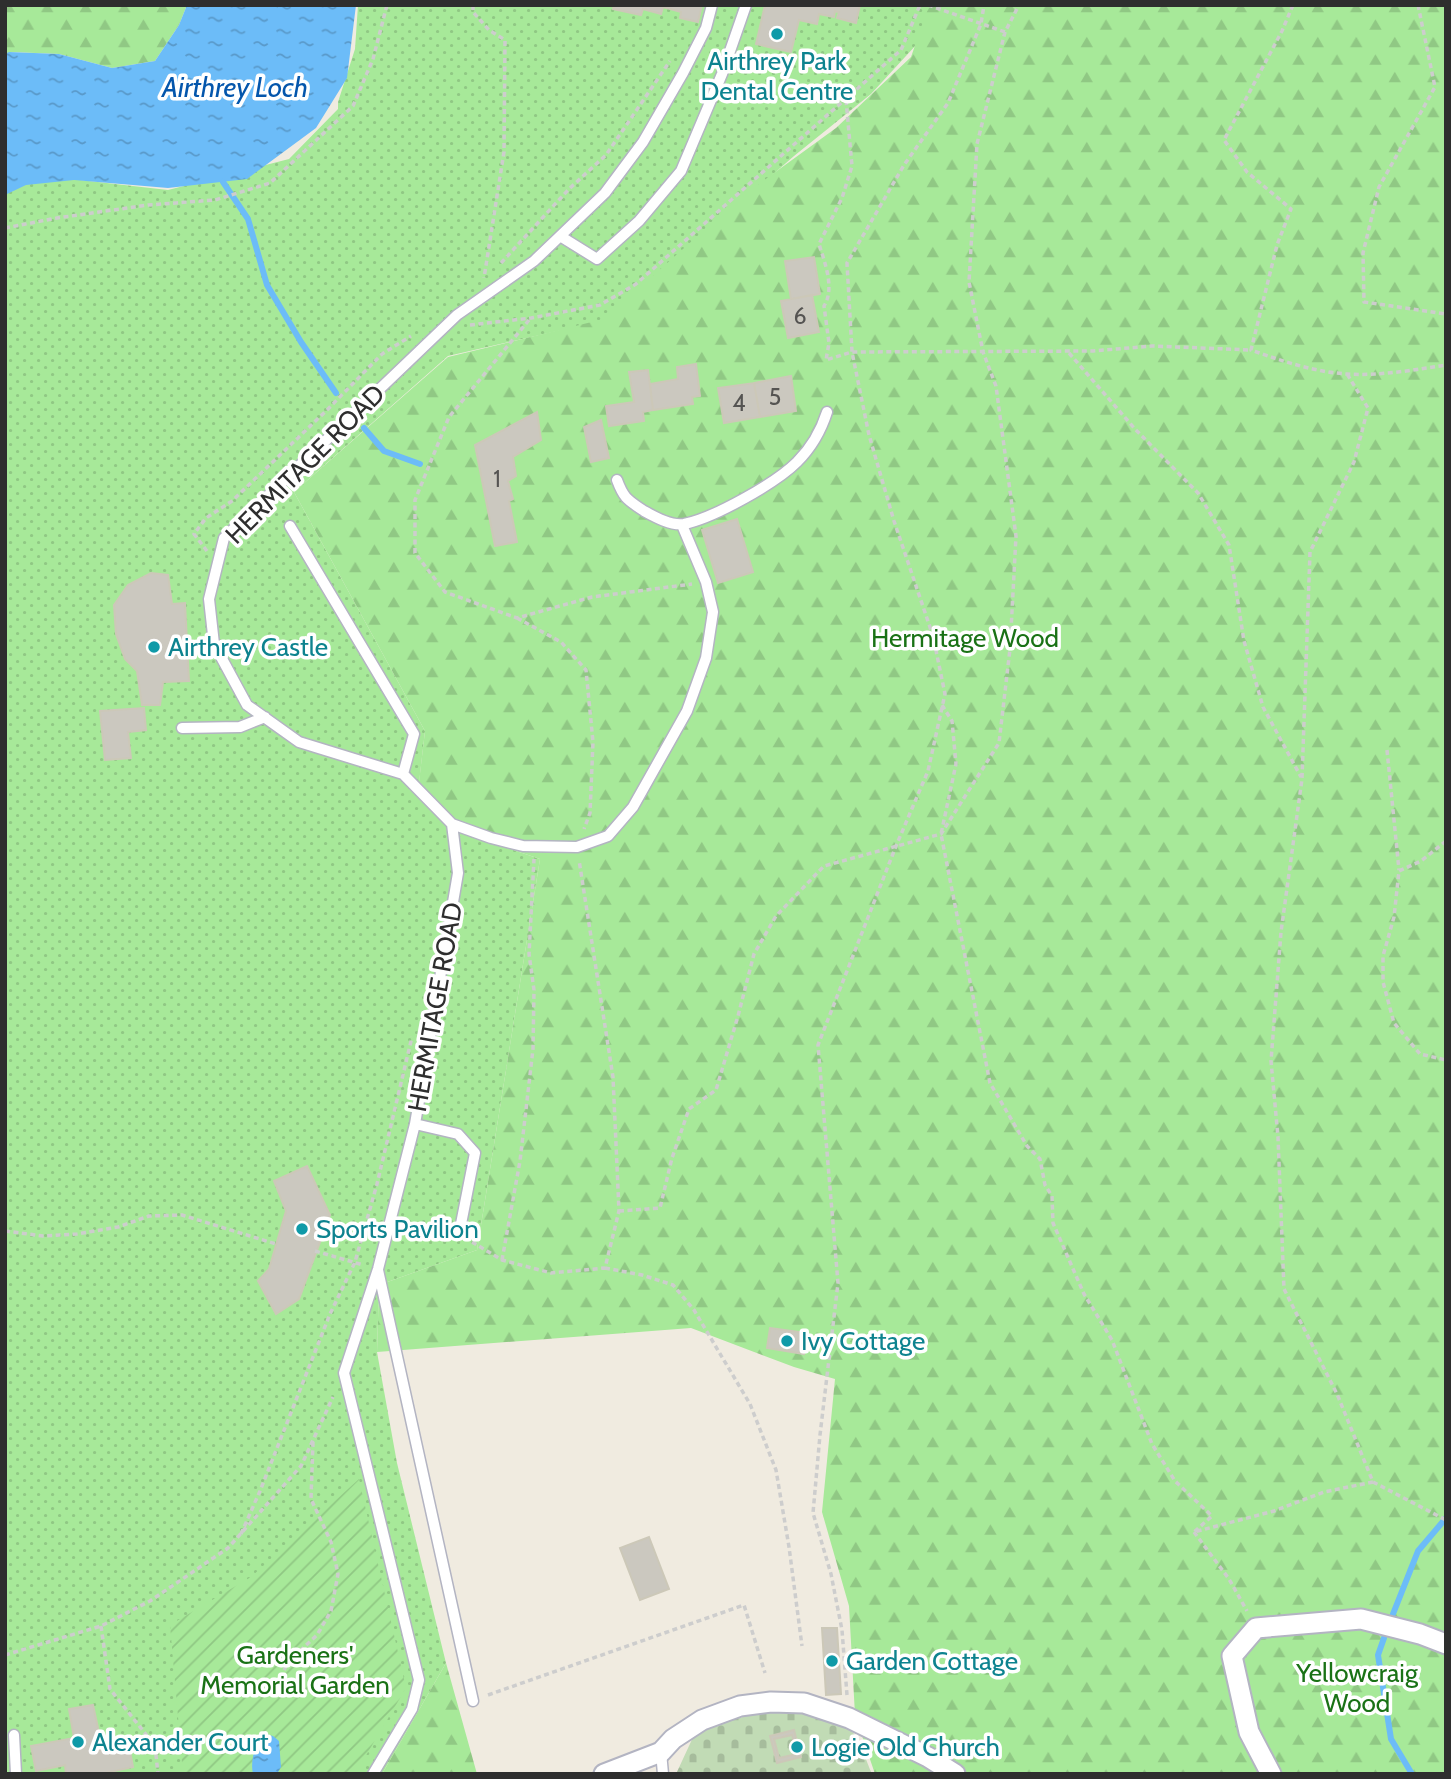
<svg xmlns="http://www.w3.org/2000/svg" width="1451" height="1779" viewBox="0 0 1451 1779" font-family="Cabin,sans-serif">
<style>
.grass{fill:url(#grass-dots)}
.forest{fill:url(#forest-firs)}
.cemetery{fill:url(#cemetery-stones)}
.garden{fill:url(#garden-furrows)}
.water{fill:url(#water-ripples)}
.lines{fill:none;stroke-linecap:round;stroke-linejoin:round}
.stream{stroke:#6cbcf8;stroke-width:6}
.building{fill:#cbc8bf;stroke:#ccc8b8;stroke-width:2;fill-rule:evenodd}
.lane-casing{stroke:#b3b4c2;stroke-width:13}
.street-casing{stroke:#b3b4c2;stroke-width:23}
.path{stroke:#cdcdcd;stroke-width:3.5;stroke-dasharray:5 3.5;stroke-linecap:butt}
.lane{stroke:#fff;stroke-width:10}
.street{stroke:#fff;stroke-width:19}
.culture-dot{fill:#0f9aa8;stroke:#fff;stroke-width:2.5}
.labels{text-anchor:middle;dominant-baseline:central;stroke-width:7;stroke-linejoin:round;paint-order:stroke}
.number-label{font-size:23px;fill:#555452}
.culture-label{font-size:26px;fill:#0d838f;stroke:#fff;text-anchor:start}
.street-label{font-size:26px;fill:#2e2e2e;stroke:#fff}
.park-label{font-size:26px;fill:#1a7216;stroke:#fff}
.water-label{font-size:28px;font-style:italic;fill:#0456ac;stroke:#fff}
</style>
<defs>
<pattern id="grass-dots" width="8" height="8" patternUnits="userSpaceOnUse" patternTransform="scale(1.75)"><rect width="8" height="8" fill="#a7e999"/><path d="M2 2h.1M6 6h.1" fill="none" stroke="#90c884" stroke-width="1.8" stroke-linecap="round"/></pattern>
<pattern id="forest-firs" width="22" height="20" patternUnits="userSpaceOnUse" patternTransform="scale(1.75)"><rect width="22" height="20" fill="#a7e999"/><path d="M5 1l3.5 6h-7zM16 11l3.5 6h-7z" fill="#90c884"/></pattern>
<pattern id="cemetery-stones" width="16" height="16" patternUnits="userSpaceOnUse" patternTransform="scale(1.75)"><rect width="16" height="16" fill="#c1dbb5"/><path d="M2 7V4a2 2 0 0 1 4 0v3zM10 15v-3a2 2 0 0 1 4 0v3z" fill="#a6bc9c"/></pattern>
<pattern id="garden-furrows" width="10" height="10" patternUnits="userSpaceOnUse" patternTransform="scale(1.75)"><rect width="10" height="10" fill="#a7e999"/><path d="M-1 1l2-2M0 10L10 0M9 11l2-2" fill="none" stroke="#90c884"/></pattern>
<pattern id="water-ripples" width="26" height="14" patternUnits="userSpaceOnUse" patternTransform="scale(1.75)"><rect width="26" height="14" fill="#6cbcf8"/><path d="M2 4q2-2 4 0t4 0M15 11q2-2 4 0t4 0" fill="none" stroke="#5999c9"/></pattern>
</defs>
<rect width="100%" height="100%" fill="#f0ebe0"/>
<!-- grass -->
<path class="grass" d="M358 5H930L917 44 871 94 794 156 606 320 448 356 294 492 425 731 419 783 459 832 540 859 477 1250 379 1285 377 1352 397 1463 446 1663 382 1774H5V190L45 176 168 190 289 159 338 109V102L355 49Z"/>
<!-- forest -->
<path class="forest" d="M5 5H187L179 25 155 61 112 68 59 54 12 52 5 55Z
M929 5H1446V1774H875L855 1715 849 1606 822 1512 835 1379 794 1367 691 1328 377 1352 379 1285 477 1250 540 859 459 832 419 782 425 731 294 492 448 357 604 319 745 194 836 128 911 57Z
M446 1663 477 1774H382Z"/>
<!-- cemetery -->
<path class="cemetery" d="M766 1711C789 1711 840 1712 854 1734 862 1745 866 1761 872 1774H676L695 1733 712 1725Z"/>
<!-- garden -->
<path class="garden" d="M359 1479 406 1688 355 1774H183L170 1625 251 1577Z"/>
<!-- water -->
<path class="water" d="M187 5H356L347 78 316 128 247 179 168 188 74 180 26 185 5 195V54L9 52 59 54 112 68 155 61 179 25Z
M265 1734 273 1736 279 1741 281 1767 277 1774H253C250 1761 255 1749 259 1737Z"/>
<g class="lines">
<!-- stream -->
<path class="stream" d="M223 182 248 219 267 285 301 342 336 393
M364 428 384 451 420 464
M1393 1614 1418 1551 1446 1518
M1384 1638 1378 1655 1391 1739 1412 1774"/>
</g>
<!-- building -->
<path class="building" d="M614 5H702L698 22 680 18 681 12 663 7 661 14 643 9 641 15 613 9Z
M765 5 798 6 860 5 856 23 837 18 839 12 835 11 834 17 819 14 817 24 799 20 791 52 756 44Z
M814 257 820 294 791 299 785 261Z
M812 295 819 332 788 338 781 301Z
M696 364 700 396 692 397 693 404 653 410 650 384 678 379 677 367Z
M648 370 653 410 643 412 644 421 609 426 606 406 634 402 629 372Z
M791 376 796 411 760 417 754 383Z
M754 383 760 417 724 423 718 388Z
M537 412 541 440 513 457 516 476 508 481 513 499 509 501 517 542 495 546 475 445Z
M601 420 609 458 591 462 584 427Z
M737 519 753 572 718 583 702 530Z
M151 573 168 575 172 604 185 603 189 681 163 682 160 705H142L137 671 125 659 116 634 114 605 128 585Z
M144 708 146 730 128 732 131 758 105 760 100 711Z
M307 1166 330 1215 299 1299 276 1314 258 1281 269 1269 286 1211 274 1181Z
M770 1328 807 1333 804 1354 767 1348Z
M649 1537 669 1589 640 1600 620 1548Z
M822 1628H837L841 1694 826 1695Z
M93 1705 103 1751 129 1746 133 1767 101 1774H66L65 1765 36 1771 31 1746 74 1738 69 1709Z
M794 1730 801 1757 777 1763 770 1736ZM792 1735 797 1754 779 1758 774 1739Z"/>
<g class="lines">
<defs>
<path id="lane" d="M560 236 597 259 639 221 681 171 722 74 746 5
M617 480C624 499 628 500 644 511 655 517 671 526 684 524 714 518 776 483 797 462 811 448 821 431 827 412
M290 526 414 734 403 774
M182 728 240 727 265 717
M452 824 491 838 523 846 577 847 608 836 633 807 687 711 706 658 713 612 706 582 682 525
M415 1124 458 1134 475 1153 459 1234
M378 1270 473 1701
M14 1735 16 1774
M661 1752 663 1774
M373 1774 412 1709 419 1680 344 1373 378 1269 415 1124 458 873 452 824 403 774 299 742 247 705 214 644 209 599 224 538 457 315 534 261 605 193 643 142 683 73 706 28 712 5"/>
<path id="street" d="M604 1774 661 1752 673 1739 702 1720 740 1706 771 1702 804 1703 849 1718 928 1757 955 1774
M1271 1774 1249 1732 1232 1656 1256 1628 1361 1619 1420 1634 1446 1644"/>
</defs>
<!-- lane casing -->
<use href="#lane" class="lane-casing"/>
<!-- street casing -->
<use href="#street" class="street-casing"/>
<!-- path -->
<path class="path" d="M473 5V12L489 30 505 40 504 152 484 278
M928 5 1005 32
M1293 5 1282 31 1224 140 1247 172 1291 209 1277 245 1251 350C1282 361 1314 372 1347 374 1380 376 1414 370 1446 365
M1418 5 1435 87 1379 187 1363 253 1364 302 1446 314
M846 100 852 166 842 198 819 244C825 263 835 289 824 306L829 343 826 360 852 352 1093 351 1152 346 1251 350
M5 228 57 218 148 205 215 200 270 183 353 106 373 59 387 5
M501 263 569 189 606 155 670 61
M529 320 449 417 415 500V553L445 592 517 618 592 597 692 584
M470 325 531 318 600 305 636 284 901 50 920 5
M1069 353 1135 429 1198 493 1229 545 1244 641 1263 707 1301 777
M207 551 194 534 206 518 232 501 328 409 382 354 411 336
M517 618 561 642 586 670 593 742 590 813 584 829
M942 705 952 721 956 764 941 834 990 1083 1027 1146 1040 1159 1045 1185 1052 1196 1053 1223 1084 1294 1112 1340 1152 1444 1175 1481 1212 1516 1194 1532 1274 1511 1324 1492 1373 1482 1337 1394 1284 1289 1278 1137 1271 1061 1281 932 1302 779 1310 552 1354 462 1368 408 1347 374
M1387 750 1399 870
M1446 841 1421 861 1399 871 1394 917 1383 956V982L1394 1023 1420 1054 1446 1060
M619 1211 660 1208 672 1158 689 1109 716 1090 738 1016 754 954 776 916 824 866 941 834 999 743 1010 649 1016 536 996 386 983 352 969 282 977 144 1005 32 1019 5
M5 1231 43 1236 77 1234 118 1227 149 1216 182 1215 276 1244
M472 1242 502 1260 551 1273 605 1268 619 1211 613 1077 579 860
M315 1251 363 1265
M502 1260 520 1161 533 1049 534 990 529 954 534 859
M605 1268 642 1275 673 1285 694 1310 750 1404 776 1470 789 1547 802 1646
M1373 1482 1446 1520
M1194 1532 1229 1579 1247 1611
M241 1534 260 1491 330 1314 355 1262 377 1184 412 1037
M101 1626 110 1689 155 1746 158 1774
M5 1655 101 1626 150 1601 228 1548 301 1466 333 1397
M275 1694 287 1663 317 1635 331 1611 338 1574 331 1542 311 1499 313 1442
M488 1695 744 1605 765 1673
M847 1695 842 1630 831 1574 813 1513 820 1435 838 1283 818 1045 896 846 928 771 945 694 933 636 894 521 869 435 852 352 847 263 904 165 948 103 981 24 984 5"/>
<!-- lane -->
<use href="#lane" class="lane"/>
<!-- street -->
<use href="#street" class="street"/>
</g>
<!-- markers -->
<g class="culture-dot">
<circle cx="777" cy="34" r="7"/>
<circle cx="154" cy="647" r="7"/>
<circle cx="302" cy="1229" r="7"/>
<circle cx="787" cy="1341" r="7"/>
<circle cx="832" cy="1661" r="7"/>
<circle cx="78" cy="1742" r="7"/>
<circle cx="797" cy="1747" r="7"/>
</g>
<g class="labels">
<!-- number labels -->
<g class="number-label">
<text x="800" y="316">6</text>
<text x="775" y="397">5</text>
<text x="739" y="403">4</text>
<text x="497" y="479">1</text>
</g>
<!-- culture labels -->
<g class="culture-label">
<text x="777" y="61" text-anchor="middle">Airthrey Park<tspan x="777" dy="30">Dental Centre</tspan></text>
<text x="168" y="647">Airthrey Castle</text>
<text x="316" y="1229">Sports Pavilion</text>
<text x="801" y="1341">Ivy Cottage</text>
<text x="846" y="1661">Garden Cottage</text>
<text x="92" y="1742">Alexander Court</text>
<text x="811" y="1747">Logie Old Church</text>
</g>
<!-- street labels -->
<g class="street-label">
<text transform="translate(305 464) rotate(-45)">HERMITAGE ROAD</text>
<text transform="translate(435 1007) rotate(-80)">HERMITAGE ROAD</text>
</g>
<!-- park labels -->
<g class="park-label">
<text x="965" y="638">Hermitage Wood</text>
<text x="295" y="1655">Gardeners'<tspan x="295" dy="30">Memorial Garden</tspan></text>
<text x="1357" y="1673">Yellowcraig<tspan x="1357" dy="30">Wood</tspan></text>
</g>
<!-- water labels -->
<g class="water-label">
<text x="235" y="87">Airthrey Loch</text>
</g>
</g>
<!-- border -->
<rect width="1451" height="1779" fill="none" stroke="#2e2e2e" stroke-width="14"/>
</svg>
